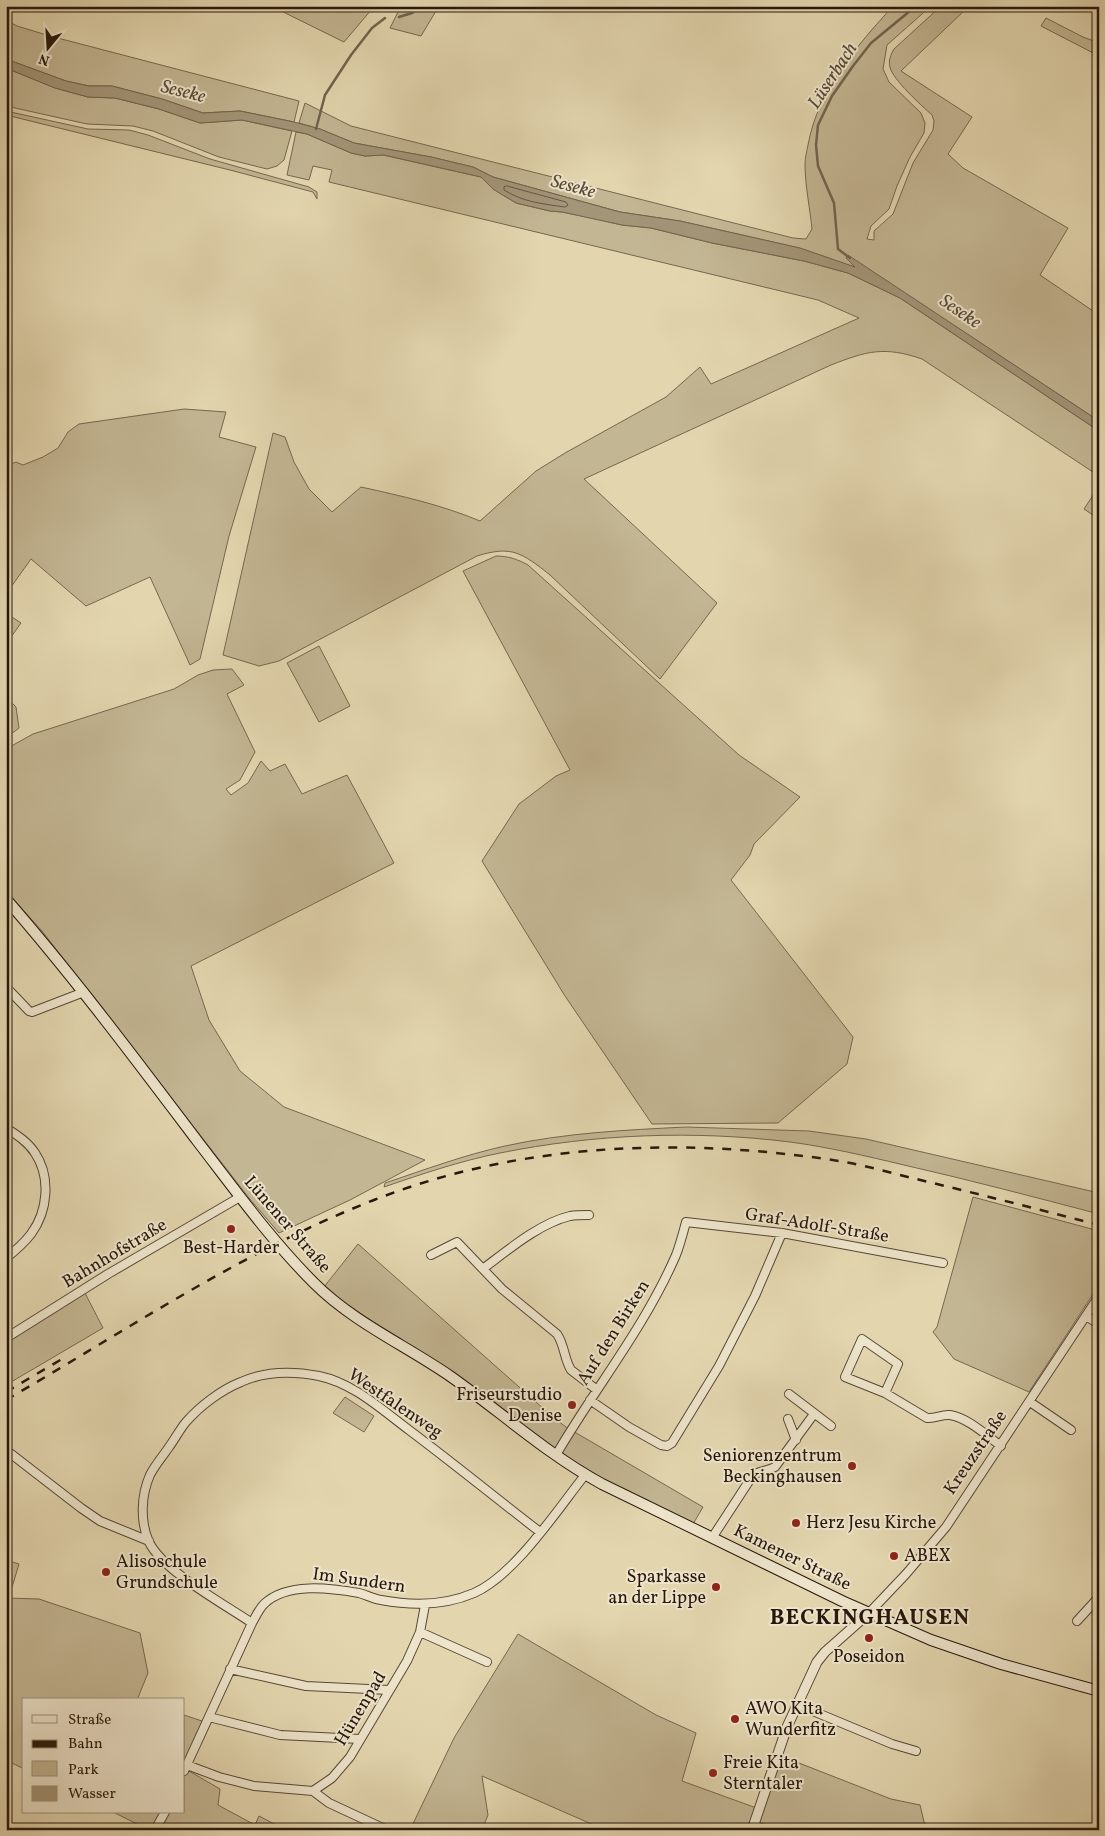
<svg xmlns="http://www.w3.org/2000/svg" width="1105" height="1836" viewBox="0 0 1105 1836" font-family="Vollkorn,serif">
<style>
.green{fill:#c3b693;stroke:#766750}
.water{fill:#a39578;stroke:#72634d}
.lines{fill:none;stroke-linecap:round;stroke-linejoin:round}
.shore{stroke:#665642;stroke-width:1}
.stream{stroke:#72634d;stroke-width:2.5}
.minor-casing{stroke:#574835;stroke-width:10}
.tertiary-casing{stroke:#574835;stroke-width:11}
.secondary-casing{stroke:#28180c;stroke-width:12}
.minor{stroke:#ede4cb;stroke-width:8}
.tertiary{stroke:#ede4cb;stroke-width:9}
.secondary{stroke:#ede4cb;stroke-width:10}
.rail{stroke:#28180c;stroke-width:2.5;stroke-dasharray:9 9;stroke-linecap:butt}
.poi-dot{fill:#8f2418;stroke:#ede4cb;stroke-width:2}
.labels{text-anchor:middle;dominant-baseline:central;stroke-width:4;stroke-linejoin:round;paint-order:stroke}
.street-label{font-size:18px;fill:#28180c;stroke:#ede4cb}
.poi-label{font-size:18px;fill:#28180c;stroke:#ede4cb;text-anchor:start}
.water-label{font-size:19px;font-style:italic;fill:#594a37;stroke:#ede4cb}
.district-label{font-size:22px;font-weight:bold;letter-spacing:1px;fill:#28180c;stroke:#ede4cb}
</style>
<rect width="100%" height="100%" fill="#e3d6af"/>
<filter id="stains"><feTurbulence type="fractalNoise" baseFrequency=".004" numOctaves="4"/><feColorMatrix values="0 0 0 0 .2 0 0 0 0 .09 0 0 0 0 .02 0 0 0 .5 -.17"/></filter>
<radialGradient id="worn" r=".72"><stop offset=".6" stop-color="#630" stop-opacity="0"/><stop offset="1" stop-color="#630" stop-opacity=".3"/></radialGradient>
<!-- green -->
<path class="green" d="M271 6H393L389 8 372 9 344 42Z
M401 6H439L421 36 390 28Z
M893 6H931L887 45 883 69 889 82 921 113 925 123 924 133 910 157 897 186 889 209 871 226 867 239 874 240V231L893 214 913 163 933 130 934 121 932 115C922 106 892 79 890 67 888 61 891 54 894 49L941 6H963L966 9 901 71 972 117 948 154 963 168 1068 228 1040 275 1099 315V421L848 256 846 258 857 268 799 248 680 221 620 212 493 177 473 167 431 157 354 143 320 129 299 123 305 103 351 126 793 238 806 239 812 229C810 208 805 186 805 164 805 158 807 151 808 145 818 90 856 47 893 6Z
M1046 18 1083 37 1099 43V56L1041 26Z
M6 20 17 26 50 36 299 101 294 122 240 111 203 113 162 99 112 86H89L66 81 6 59Z
M6 68 55 88 88 97 115 98 159 109 200 123 242 120 292 131 284 160 277 166 267 169 219 157 153 131 133 126 87 124 6 106Z
M6 111 88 129 129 130 148 135 210 159 309 187 317 192V199L313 192 230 170 6 115Z
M296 132 307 134 351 153 365 156 383 155 481 177 493 189 516 203 550 211 562 212 592 218 622 225 651 228 712 243 804 261 848 273 900 298 1099 431V476L922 359C884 346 867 351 831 365L584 479 717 603 660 679 550 575C522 553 512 545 477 556L279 661 259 666 223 655 273 433 285 437 294 462 309 489 332 512 361 487C402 496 442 505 480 521L536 471 565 453 666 397 700 367 711 384 859 318 818 300 329 182 332 170 313 166 309 180 287 175Z
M184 409 226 412 219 437 256 447 229 536 200 659 190 665 150 577 86 606 31 559 6 594V466L16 462 23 465 43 457 58 448 68 432 79 424Z
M1099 486V519L1084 509Z
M496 556C508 556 517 559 528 565L739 755 800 797 754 844 750 855 731 880 853 1037 847 1064 778 1123 652 1124 565 996 482 861 519 804 556 776 570 770 463 571Z
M6 613 21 623 6 644Z
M319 646 350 706 319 722 287 663Z
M232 669 244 685 227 694 255 752 240 780 226 789 231 795 248 783 261 761 270 771 285 764 302 794 347 775 394 863 191 966 209 1020 240 1071 284 1107 425 1160 350 1200 279 1233 249 1198 42 931 6 891V749L33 734 174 689 198 675 213 670Z
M6 697 16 707 19 728 6 738Z
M686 1127 809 1131 866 1139 1099 1193V1214C1034 1197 970 1180 904 1165 866 1156 828 1147 790 1142 694 1130 594 1134 500 1153 460 1161 422 1174 384 1187L385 1183C424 1170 464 1155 505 1146 564 1133 625 1130 686 1127Z
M973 1197 1099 1231V1285L1029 1392 954 1359 933 1332 937 1327Z
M358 1244 554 1418 566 1427 703 1507 689 1531 593 1481 456 1384 320 1292Z
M85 1293 103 1328 6 1385V1340Z
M345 1397 374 1416 364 1432 333 1413Z
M6 1560 19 1564 10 1594 6 1592Z
M6 1598 39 1599 140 1633 148 1673 137 1700H24V1769L6 1760V1749L8 1745 6 1743Z
M518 1634 656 1715 696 1733 682 1781 762 1810 781 1756 891 1799 920 1805 926 1830H605L482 1776 488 1815 482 1830H410L454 1738Z
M184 1715 205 1722 184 1764Z
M184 1768 220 1789 218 1805 255 1825 259 1816 278 1826 276 1830H149L113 1812H184Z"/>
<!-- water -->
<path class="water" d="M6 59 66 81 89 86H112L162 99 203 113 240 111 294 122 320 129 354 143 431 157 473 167 493 177 620 212 680 221 800 248 855 267 846 258 848 255 1099 421V431L900 298 848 273 804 261 712 243 651 228 622 225 562 212 550 211 516 203 493 189 481 177 384 155 365 156 351 153 307 134 242 120 200 123 159 109 115 98 88 97 55 88 6 68Z"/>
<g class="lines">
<!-- shore -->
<path class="shore" d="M507 186 566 202 568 205 565 207C543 204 523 202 504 190V187Z"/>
<!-- stream -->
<path class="stream" d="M399 17 412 13 422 6
M316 129 325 95 351 55 372 28 385 18
M850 258 838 249 834 203 818 166 816 145 818 125 832 96 853 66 871 43 916 6"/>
<defs>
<path id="minor" d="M6 987 29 1011 32 1012 84 992
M6 1128C17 1135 28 1142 35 1153 51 1177 48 1211 31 1234 24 1243 15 1251 6 1258
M431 1255 457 1242 502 1289 557 1334C565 1346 564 1359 571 1370L597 1390
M484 1268C508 1250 540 1223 570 1216 576 1215 583 1215 589 1215
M1086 1316 1099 1324
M6 1338 108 1274 240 1197
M885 1393 898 1364 862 1339 845 1377 885 1393 927 1418C935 1419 942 1414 950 1415 968 1418 986 1435 1001 1446
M789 1394 831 1426
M590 1400 629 1427 661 1445 667 1446 672 1443 719 1366 755 1296 782 1233
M1030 1402 1071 1430
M788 1419 796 1440
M6 1450 81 1508 100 1521 149 1541
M556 1455C595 1388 645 1327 676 1255 680 1245 683 1233 686 1222L782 1233 943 1263
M712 1538 753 1475C760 1471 767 1471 775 1467L814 1414
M869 1613 906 1574 946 1527 1099 1296
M1077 1621 1099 1597
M252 1623C224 1604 163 1571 149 1542 140 1522 141 1495 150 1475 155 1465 163 1456 169 1447 175 1439 180 1429 186 1422 200 1406 221 1390 241 1382 265 1371 293 1371 319 1376 353 1383 381 1409 409 1430 453 1463 496 1498 540 1532
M420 1632 487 1662
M230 1669 306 1686 389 1690
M796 1704 892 1744 916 1751
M209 1717 280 1735 360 1739
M187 1765 219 1777 254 1786 313 1791 332 1778 350 1757 407 1661 420 1632 425 1605
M184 1771 252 1623C256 1616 259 1609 264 1604 287 1582 330 1588 359 1593 367 1595 373 1599 381 1600 413 1606 444 1606 474 1593 515 1575 557 1510 585 1475
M313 1791 329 1803 387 1830
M754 1825 766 1830
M6 1829 8 1830
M155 1830 165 1812"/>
<path id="tertiary" d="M752 1830 787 1727 817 1662 825 1652 869 1613"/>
<path id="secondary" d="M6 899C74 977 136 1060 198 1142 235 1190 271 1240 314 1283 353 1322 405 1345 450 1376 501 1412 547 1454 602 1484L842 1601 931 1640 1001 1664 1099 1691"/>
</defs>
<!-- minor casing -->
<use href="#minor" class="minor-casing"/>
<!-- tertiary casing -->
<use href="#tertiary" class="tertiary-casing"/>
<!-- secondary casing -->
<use href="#secondary" class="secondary-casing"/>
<!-- minor -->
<use href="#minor" class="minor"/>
<!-- tertiary -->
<use href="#tertiary" class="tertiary"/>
<!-- secondary -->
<use href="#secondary" class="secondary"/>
<!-- rail -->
<path class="rail" d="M6 1392 62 1359
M6 1400C127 1330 243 1251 374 1200 521 1142 684 1137 839 1161 863 1165 888 1172 912 1178 975 1193 1037 1209 1099 1225"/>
</g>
<!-- markers -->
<g class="poi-dot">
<circle cx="231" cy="1229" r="5"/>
<circle cx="572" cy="1405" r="5"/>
<circle cx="852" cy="1466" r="5"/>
<circle cx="796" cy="1523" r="5"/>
<circle cx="894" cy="1556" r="5"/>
<circle cx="106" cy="1572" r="5"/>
<circle cx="716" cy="1587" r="5"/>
<circle cx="869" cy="1638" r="5"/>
<circle cx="735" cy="1719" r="5"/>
<circle cx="713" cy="1773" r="5"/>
</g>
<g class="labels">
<!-- street labels -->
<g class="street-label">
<text transform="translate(287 1225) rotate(49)">Lünener Straße</text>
<text transform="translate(817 1226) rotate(9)">Graf-Adolf-Straße</text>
<text transform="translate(115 1254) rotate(-31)">Bahnhofstraße</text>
<text transform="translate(614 1333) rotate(-58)">Auf den Birken</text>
<text transform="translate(395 1404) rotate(34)">Westfalenweg</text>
<text transform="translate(976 1453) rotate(-56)">Kreuzstraße</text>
<text transform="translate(792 1558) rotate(26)">Kamener Straße</text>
<text transform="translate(359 1581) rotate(8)">Im Sundern</text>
<text transform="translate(361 1709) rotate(-59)">Hünenpad</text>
</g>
<!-- poi labels -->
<g class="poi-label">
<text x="231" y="1248" text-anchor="middle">Best-Harder</text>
<text x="562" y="1395" text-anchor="end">Friseurstudio<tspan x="562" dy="21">Denise</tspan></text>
<text x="842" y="1456" text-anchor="end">Seniorenzentrum<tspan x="842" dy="21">Beckinghausen</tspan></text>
<text x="806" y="1523">Herz Jesu Kirche</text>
<text x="904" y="1556">ABEX</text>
<text x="116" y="1562">Alisoschule<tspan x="116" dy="21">Grundschule</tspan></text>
<text x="706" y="1577" text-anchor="end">Sparkasse<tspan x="706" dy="21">an der Lippe</tspan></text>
<text x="869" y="1657" text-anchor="middle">Poseidon</text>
<text x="745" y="1709">AWO Kita<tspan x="745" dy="21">Wunderfitz</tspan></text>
<text x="723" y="1763">Freie Kita<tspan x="723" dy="21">Sterntaler</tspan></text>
</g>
<!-- water labels -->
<g class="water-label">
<text transform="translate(833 76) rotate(-57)">Lüserbach</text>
<text transform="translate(183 92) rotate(14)">Seseke</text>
<text transform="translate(573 187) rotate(15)">Seseke</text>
<text transform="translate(960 312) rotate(34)">Seseke</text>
</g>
<!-- district labels -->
<g class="district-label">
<text x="870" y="1618">BECKINGHAUSEN</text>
</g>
</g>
<!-- margin -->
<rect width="1105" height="1836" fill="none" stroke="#e3d6af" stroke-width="25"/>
<rect x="8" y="8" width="1090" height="1821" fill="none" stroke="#28180c" stroke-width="2.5"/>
<rect x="12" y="12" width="1080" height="1811" fill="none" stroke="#28180c"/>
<!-- legend -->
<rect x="22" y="1698" width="162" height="115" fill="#ede4cb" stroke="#9e927f"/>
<rect x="32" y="1715" width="25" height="8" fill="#ede4cb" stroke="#9e927f"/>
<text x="68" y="1724" font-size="15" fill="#28180c">Straße</text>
<rect x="32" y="1740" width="25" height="8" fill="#28180c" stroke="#9e927f"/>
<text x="68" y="1748" font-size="15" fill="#28180c">Bahn</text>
<rect x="32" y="1761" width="25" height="15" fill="#c3b693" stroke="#9e927f"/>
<text x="68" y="1774" font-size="15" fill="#28180c">Park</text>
<rect x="32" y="1786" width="25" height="15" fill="#a39578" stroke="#9e927f"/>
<text x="68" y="1798" font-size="15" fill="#28180c">Wasser</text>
<!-- north arrow -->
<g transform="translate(48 48) rotate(198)" stroke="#ede4cb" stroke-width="4" paint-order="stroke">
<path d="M0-4L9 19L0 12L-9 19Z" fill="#28180c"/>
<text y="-8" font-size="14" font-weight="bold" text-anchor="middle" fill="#28180c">N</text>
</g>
<rect width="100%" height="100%" filter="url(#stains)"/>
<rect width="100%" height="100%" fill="url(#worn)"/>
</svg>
